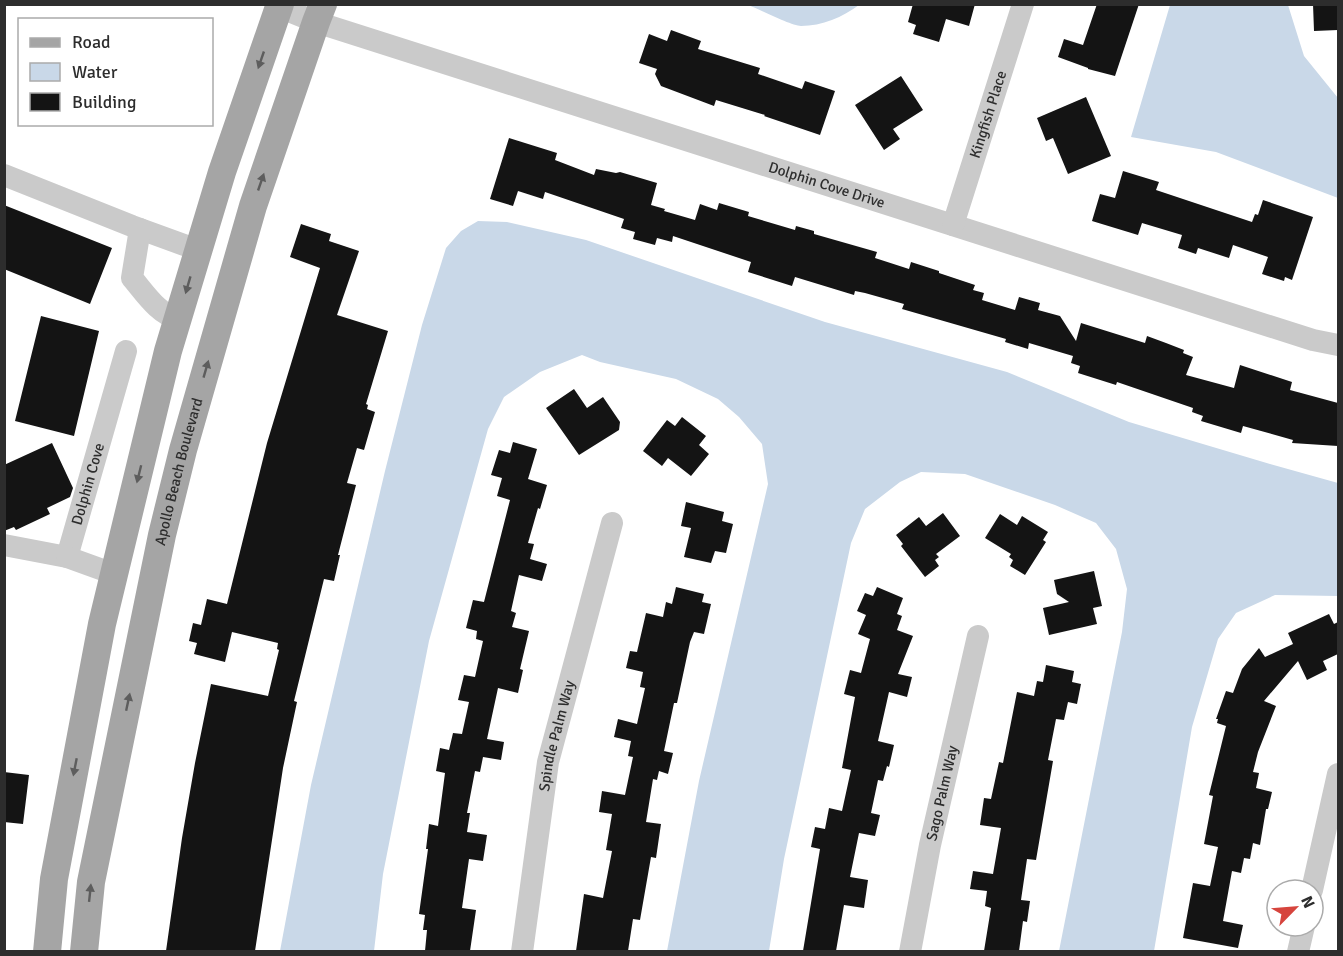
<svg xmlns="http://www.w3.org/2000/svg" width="1343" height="956" viewBox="0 0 1343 956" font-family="Signika,sans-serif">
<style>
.water{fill:#c9d8e8}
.building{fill:#141414}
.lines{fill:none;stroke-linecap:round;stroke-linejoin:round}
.minor{stroke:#cacaca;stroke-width:22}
.major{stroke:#a5a5a5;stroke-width:28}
.oneway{fill:#5d5d5d}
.labels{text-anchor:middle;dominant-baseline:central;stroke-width:6;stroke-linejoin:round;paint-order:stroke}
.street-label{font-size:15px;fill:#2d2d2d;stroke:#fff}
</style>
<rect width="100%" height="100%" fill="#fff"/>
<!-- water -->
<path class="water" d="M748 5H859C843 17 822 26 801 26 791 26 759 9 748 5Z
M1170 5H1288L1304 56 1338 98V198L1216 152 1131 137Z
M478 221 507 222 586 240 825 322 1007 372 1129 422 1270 464 1338 483V596L1275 595 1236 613 1218 639 1192 727 1154 951H1059L1122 632 1127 589 1116 549 1096 523 1055 505 965 474 921 472 900 482 865 509 851 543 784 859 769 951H667L699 781 768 484 762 444 739 417 718 399 676 379 600 362 582 355 540 372 504 397 488 429 429 641 383 874 374 951H280L311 785 385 471 422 325 446 248 461 231Z"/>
<!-- building -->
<path class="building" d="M913 4H975L969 26 946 19 939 42 913 34 916 25 908 22Z
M1097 4H1139L1115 76 1088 69V68L1058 57 1064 39 1083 45Z
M1313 4H1338V30L1314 31Z
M671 30 701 41 698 49 760 68 758 74 802 89 805 81 835 91 820 135 764 116 765 115 716 100 714 106 661 86 655 74 657 69 639 63 649 34 667 41Z
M901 76 923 110 893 129 900 139 884 150 855 105Z
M1086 97 1111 156 1068 174 1053 138 1046 141 1037 118Z
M509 138 557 153 555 160 594 175 596 169 616 173 620 172 657 183 651 205 665 209 664 211 695 220 700 204 717 210 719 203 749 212 748 216 795 230 796 226 814 231V234L877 252 875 258 909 269 911 262 939 271V273L975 285 973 290 984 293 982 300 1015 310 1019 297 1040 303 1038 310 1060 316 1076 341 1081 323 1145 343 1147 336 1166 343 1184 350 1183 353 1193 357 1186 375 1234 388 1240 365 1292 382 1290 390 1338 403V446L1292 443 1293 440 1243 426 1241 433 1201 421 1203 416 1192 412 1193 408 1117 382 1116 385 1078 373 1080 366 1071 363 1073 356 1029 343 1028 349 1005 342 1006 339 902 309 904 304 865 293 855 291 854 295 795 277 792 286 748 272 751 262 673 236 672 242 657 238 655 245 633 239 635 232 621 228 624 219 545 192 543 199 518 191 513 206 490 199Z
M1123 171 1159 182 1156 190 1252 222 1255 214 1258 215 1263 200 1313 217 1292 280 1285 277 1284 281 1262 274 1268 257 1233 245 1229 258 1198 248 1196 254 1178 248 1182 235 1142 223 1138 235 1092 221 1100 194 1115 198Z
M4 205 112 248 90 304 4 269Z
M301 224 331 234 329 241 359 251 337 315 388 331 366 404 368 405 367 409 375 412 364 450 357 448 347 483 356 485 338 555H340L334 581 324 579 294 701 297 702 283 768 255 951H166L182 838 195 763 211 684 268 696 279 650 277 649 278 643 232 632 225 662 194 654 197 643 189 641 193 623 201 625 207 599 227 604 267 443 320 268 290 257Z
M41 316 99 331 74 436 15 421Z
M574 389 587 408 603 397 620 422 619 430 579 455 546 408Z
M682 417 706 436 699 445 709 454 691 476 668 458 662 466 643 451 667 420 675 426Z
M513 442 537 449 528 479 547 485 540 509 538 508 528 543 534 544 530 559 547 564 542 581 519 575 511 611 516 613 512 627 529 631 520 669 523 670 518 693 498 688 487 739 504 742 501 760 483 757 480 772 475 771 467 813H470L467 832 487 835 483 861 469 859 462 908 476 910 470 951H425L427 930H423L425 915 419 914 428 849H426L429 824 438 826 445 773 436 771 440 748 449 750 453 733 462 734 469 702 458 700 464 675 475 677 483 641 476 639 477 631 466 628 473 600 484 602 510 500 497 496 502 478 491 475 499 450 510 453Z
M52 443 73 488 70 497 47 508 50 514 16 530 14 527 4 531V465Z
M686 502 724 512 722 521 733 524 726 553 715 551 711 563 684 557 691 528 681 526Z
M943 513 960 536 936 554 939 557 935 560 939 566 925 577 901 546 903 544 896 535 919 517 926 526Z
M1000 514 1017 525 1022 516 1048 532 1043 540 1046 542 1025 575 1010 566 1013 560 1009 557 1011 554 985 538Z
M1094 571 1102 606 1093 608 1097 624 1049 635 1043 608 1069 602 1057 594 1054 580Z
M676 587 704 594 702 602 711 604 704 634 694 632 690 642 677 703H674L664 751 673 753 668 774 659 771 657 780 653 779 646 822 661 824 656 858 651 857 640 920 633 919 628 951H576L584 894 603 898 612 851 606 850 612 814 599 812 602 791 625 795 633 757 628 756 631 741 614 737 618 719 637 724 645 688 640 687 643 672 626 668 630 651 637 652 646 613 663 617 666 602 672 604Z
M877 587 903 598 897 614 902 616 897 630 913 636 898 674 912 677 907 697 889 692 878 741 894 745 889 767 887 766 883 781 878 780 871 813 880 815 875 836 859 833 850 877 868 880 864 908 844 905 836 951H803L820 849 811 847 815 827 825 829 829 808 842 811 851 770 842 768 855 697 844 694 850 670 861 673 870 639 858 634 866 615 857 611 865 593 873 596Z
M1329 614 1334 624 1338 622V654L1323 661 1327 670 1307 680 1298 661 1264 701 1276 706 1258 752 1253 772 1259 773 1256 788 1272 792 1268 809H1266L1260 845 1253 843 1250 859 1244 858 1241 873 1232 871 1223 921 1243 925 1238 948 1183 938 1193 883 1210 886 1218 847 1204 844 1213 796 1209 795 1226 726 1217 723 1218 719H1216L1226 691 1233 693 1242 669 1259 648 1265 657 1293 644 1288 633Z
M1046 665 1074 671 1072 682 1081 684 1077 704 1068 702 1064 720 1056 719 1048 760 1053 761 1036 860 1027 859 1021 900 1030 901 1027 922 1023 921 1019 951H984L991 908 985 906 987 891 970 889 973 871 993 874 1001 828 980 825 984 798 991 799 999 762 1003 763 1017 692 1034 696 1037 681 1043 682Z
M4 772 29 775 23 824 4 822Z"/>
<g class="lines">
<!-- minor -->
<g class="minor">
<path id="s1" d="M279 7 316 22 1313 340 1338 345"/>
<path d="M4 175 132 226 198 250"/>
<path id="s2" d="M953 225 1023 4"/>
<path d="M140 229 132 278C145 293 158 314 178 319"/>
<path id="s3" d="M4 545 67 557 126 351"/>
<path d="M67 557 114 574"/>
<path d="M1312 890 1338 774"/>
<path id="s4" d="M522 952 548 762 612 523"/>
<path id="s5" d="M910 952 930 845 978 636"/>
<path d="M1298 952 1304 926"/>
</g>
<!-- major -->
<g class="major">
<path d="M47 952 54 879 102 624 168 351 222 172 280 4"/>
<path id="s6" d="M84 952 91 882 162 535 183 450 253 206 316 22 323 4"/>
</g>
</g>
<!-- one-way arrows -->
<defs><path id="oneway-solid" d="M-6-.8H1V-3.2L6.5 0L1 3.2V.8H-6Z" transform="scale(1.5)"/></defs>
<g class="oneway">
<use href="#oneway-solid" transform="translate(261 60) rotate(109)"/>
<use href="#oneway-solid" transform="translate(261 182) rotate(-71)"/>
<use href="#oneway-solid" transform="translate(188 285) rotate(106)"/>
<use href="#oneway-solid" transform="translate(206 369) rotate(-74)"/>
<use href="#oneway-solid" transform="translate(139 474) rotate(104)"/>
<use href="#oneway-solid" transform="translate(128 702) rotate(-78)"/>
<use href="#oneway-solid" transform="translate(75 767) rotate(101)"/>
<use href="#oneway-solid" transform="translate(90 893) rotate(-84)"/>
</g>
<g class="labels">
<!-- street labels -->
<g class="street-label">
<text stroke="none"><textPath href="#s2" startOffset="116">Kingfish Place</textPath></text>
<text stroke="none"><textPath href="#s1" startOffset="576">Dolphin Cove Drive</textPath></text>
<text stroke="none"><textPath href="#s6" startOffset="490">Apollo Beach Boulevard</textPath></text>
<text stroke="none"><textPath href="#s3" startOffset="140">Dolphin Cove</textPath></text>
<text stroke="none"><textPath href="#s4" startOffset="219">Spindle Palm Way</textPath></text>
<text stroke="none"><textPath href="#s5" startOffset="162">Sago Palm Way</textPath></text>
</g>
</g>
<!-- border -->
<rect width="1343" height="956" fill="none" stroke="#2d2d2d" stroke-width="12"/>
<!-- legend -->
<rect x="18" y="18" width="195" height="108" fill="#ffffff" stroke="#ababab" stroke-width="1.5"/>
<rect x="30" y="38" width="30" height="9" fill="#a5a5a5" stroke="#ababab" stroke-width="1.5"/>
<text x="72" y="48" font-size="18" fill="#2d2d2d">Road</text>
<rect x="30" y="63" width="30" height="18" fill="#c9d8e8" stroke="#ababab" stroke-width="1.5"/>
<text x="72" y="78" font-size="18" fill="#2d2d2d">Water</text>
<rect x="30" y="93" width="30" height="18" fill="#141414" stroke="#ababab" stroke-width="1.5"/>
<text x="72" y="108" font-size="18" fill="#2d2d2d">Building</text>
<!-- north arrow -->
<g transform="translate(1295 908) rotate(65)"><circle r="28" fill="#ffffff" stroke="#ababab" stroke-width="1.5"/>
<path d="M0-4.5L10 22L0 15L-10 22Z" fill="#d6443d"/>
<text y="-9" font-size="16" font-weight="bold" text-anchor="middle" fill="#2d2d2d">N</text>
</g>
</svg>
